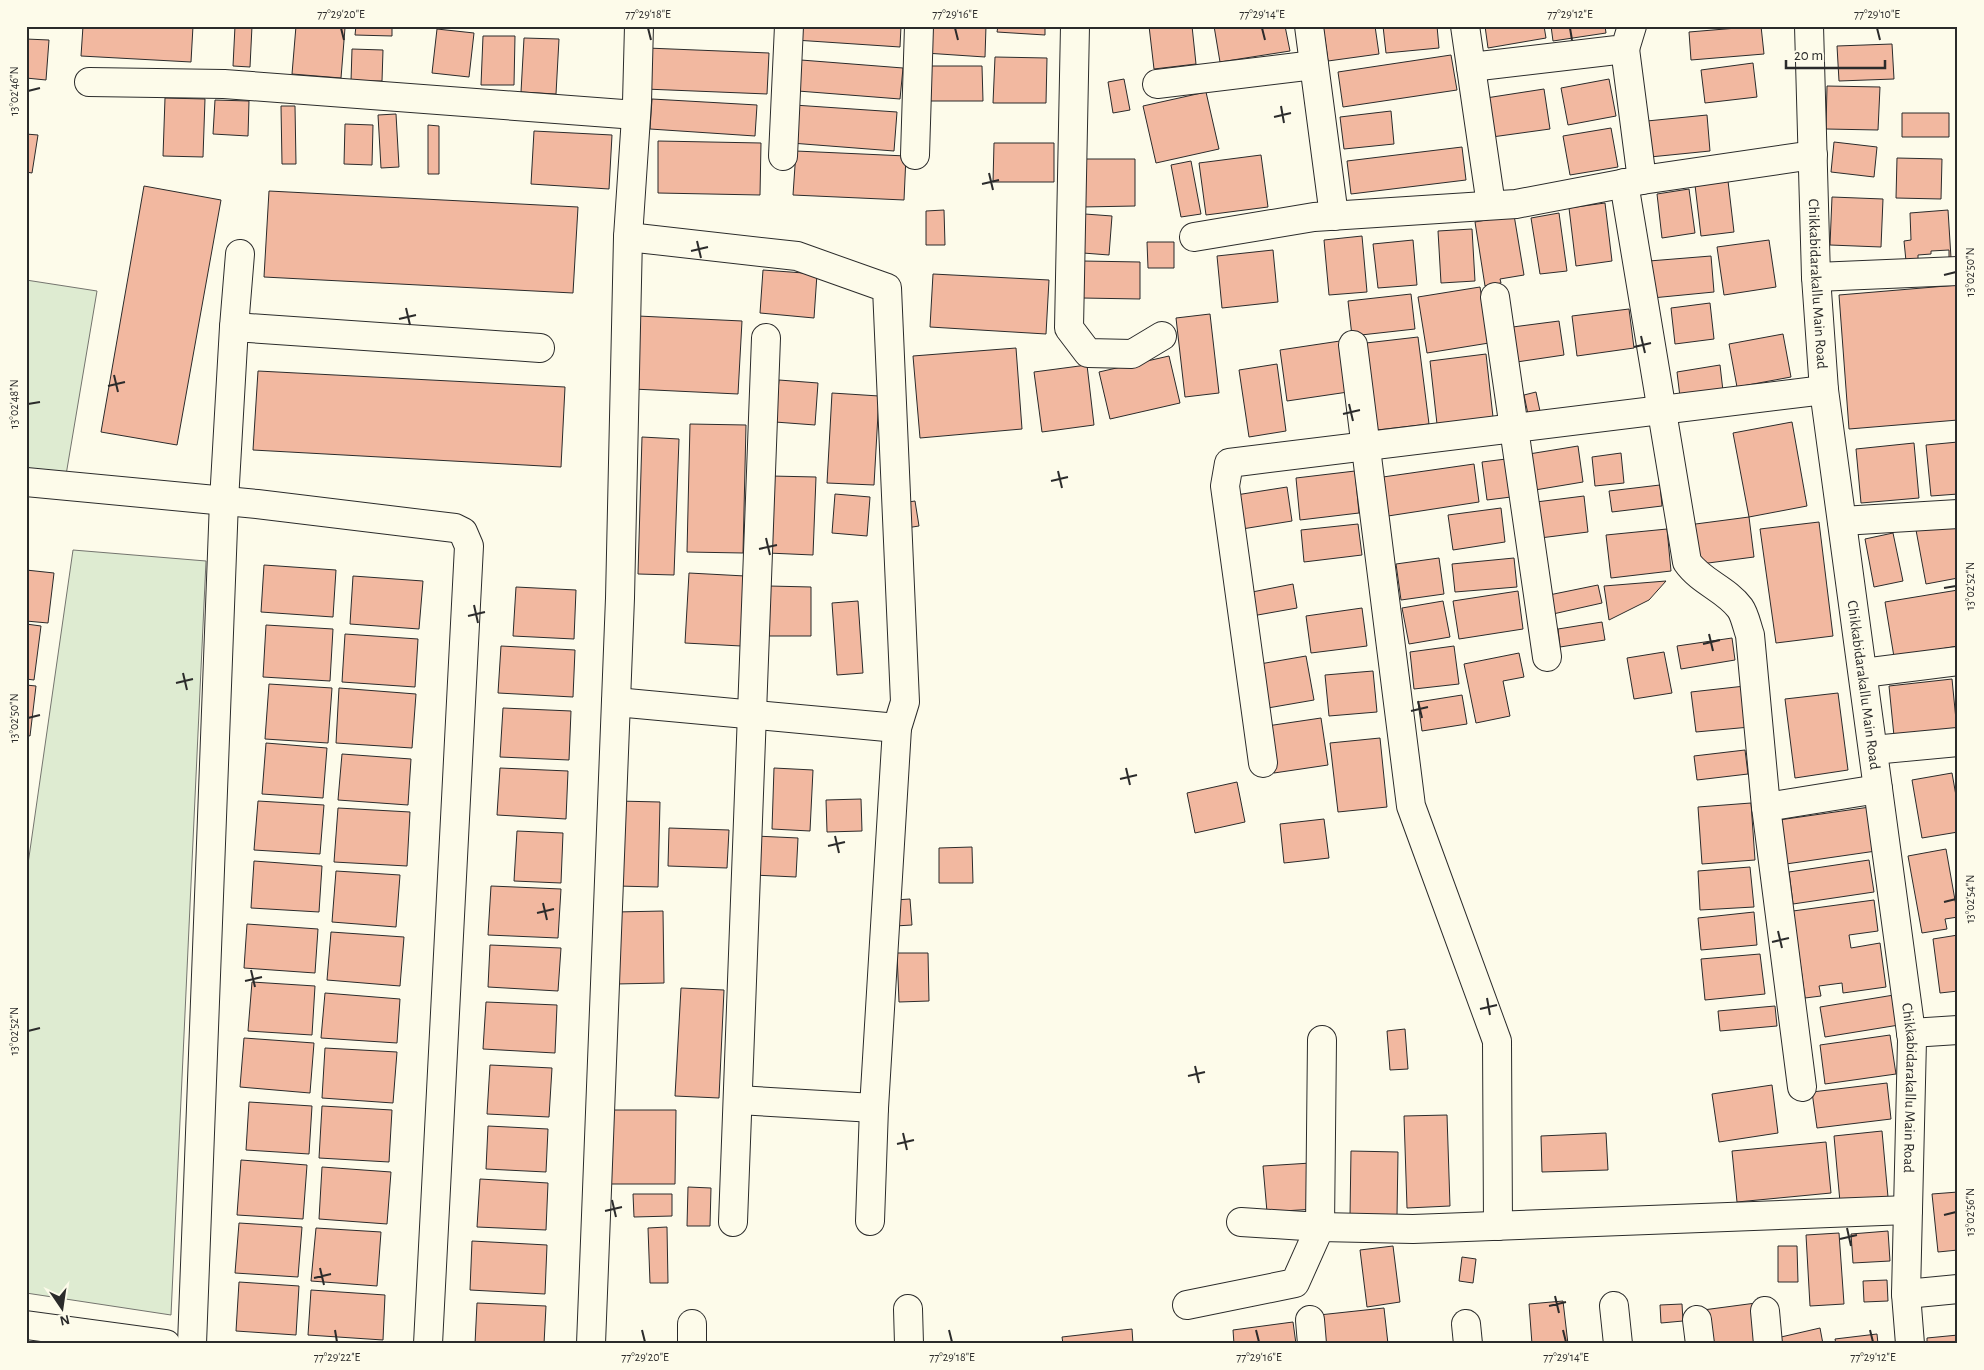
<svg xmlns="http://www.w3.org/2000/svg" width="1984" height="1370" viewBox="0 0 1984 1370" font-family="'Alegreya Sans',sans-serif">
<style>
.green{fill:#deebd1;stroke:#74746e}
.building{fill:#f2b8a0;stroke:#2b2b2b}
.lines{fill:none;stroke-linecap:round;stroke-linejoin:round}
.minor-casing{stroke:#2b2b2b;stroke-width:30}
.minor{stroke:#fdfbea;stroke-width:28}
.ticks{fill:none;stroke:#2b2b2b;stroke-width:2}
.labels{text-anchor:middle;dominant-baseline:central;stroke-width:4;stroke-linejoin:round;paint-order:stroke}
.street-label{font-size:15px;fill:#2b2b2b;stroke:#fdfbea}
.neatline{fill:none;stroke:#2b2b2b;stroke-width:2}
.ticks-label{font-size:12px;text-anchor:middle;fill:#2b2b2b}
</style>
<rect width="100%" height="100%" fill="#fdfbea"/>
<!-- green -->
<path class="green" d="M26 280 97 291 66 475 26 469Z
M73 550 206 561 171 1315 26 1293V878Z"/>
<!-- building -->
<path class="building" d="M83 26H193L191 62 81 56Z
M235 26H252L250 67 233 66Z
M296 26 345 28 341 78 292 74Z
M356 26H392V36L355 35Z
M796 26H901L900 47 795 40Z
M927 26H986L985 57 925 53Z
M998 26H1045V35L997 32Z
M1149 26H1192L1196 64 1154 69Z
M1214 26H1285L1290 51 1220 62Z
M1323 26H1375L1379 54 1328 61Z
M1383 26H1437L1439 48 1386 53Z
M1485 26H1544L1546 38 1488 48Z
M1551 26H1605L1606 33 1553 41Z
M1761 26 1764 54 1691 60 1689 32Z
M437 29 474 33 469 77 432 73Z
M483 36H515L514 85H481Z
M524 38 559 39 556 94 521 92Z
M26 39 49 40 46 80 26 78Z
M1892 44 1894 79 1839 81 1837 46Z
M647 48 769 53 767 94 645 89Z
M352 49 383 50 382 81H351Z
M1451 55 1457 90 1343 107 1338 72Z
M995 57 1047 58 1046 103H993Z
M801 60 903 68 900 99 798 91Z
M1753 63 1757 97 1705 103 1701 70Z
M928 66H982L983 101H928Z
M1124 79 1130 110 1113 113 1108 82Z
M1609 79 1616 116 1568 125 1561 88Z
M1827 86 1880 87 1878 130 1826 129Z
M1544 89 1550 129 1492 137 1486 98Z
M1206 92 1219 149 1156 163 1143 106Z
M165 98 205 99 203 157 163 156Z
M652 99 757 105 755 136 650 129Z
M215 100 249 101 248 136 213 134Z
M794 105 897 112 894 151 791 143Z
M281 106H295L296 164H282Z
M1391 111 1394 144 1344 149 1340 117Z
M1902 113H1949V137H1902Z
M396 114 399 167 381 168 378 115Z
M1707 115 1710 151 1650 157 1647 121Z
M345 124 373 125 372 165 344 164Z
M428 125 439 126V174H428Z
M1611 128 1618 167 1570 175 1563 136Z
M534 131 612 135 609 189 531 184Z
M26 134 38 135 32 173 26 172Z
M658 141 761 143 760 195 658 193Z
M1834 142 1877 147 1874 177 1831 172Z
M994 143H1054V182H993Z
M1462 147 1466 180 1351 194 1347 161Z
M796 151 906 156 904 200 793 195Z
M1261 155 1268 207 1206 215 1199 163Z
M1897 158 1942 159 1941 199 1896 198Z
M1082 159H1135V206L1082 207Z
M1191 161 1201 214 1181 217 1171 165Z
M1728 181 1734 232 1701 236 1695 185Z
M144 186 221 200 177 445 101 432Z
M1689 189 1695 233 1662 238 1657 194Z
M269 191 578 207 573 293 264 277Z
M1832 197 1883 199 1881 247 1830 245Z
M1605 203 1612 261 1576 266 1569 208Z
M944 210 945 245H926V211Z
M1948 210 1951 258H1949V250L1931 251V254L1918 255V260L1906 261 1904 241 1911 240 1910 213Z
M1559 213 1567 271 1540 274 1531 218Z
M1085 214 1112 216 1109 255 1083 253Z
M1514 215 1524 275 1500 279 1501 283 1485 286 1475 222Z
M1472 229 1475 281 1441 283 1438 231Z
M1362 236 1367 292 1329 295 1324 240Z
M1413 240 1417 285 1378 288 1373 244Z
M1769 240 1776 287 1724 295 1717 247Z
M1147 242H1174V268H1148Z
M1273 250 1278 302 1222 308 1217 256Z
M1711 256 1714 292 1652 298 1649 261Z
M1083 261 1140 262V299L1082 298Z
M763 270 817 274 814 318 760 313Z
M933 274 1049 280 1046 334 930 327Z
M1958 285V420L1849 429 1839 295Z
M1480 287 1489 343 1427 353 1418 297Z
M1411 294 1415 329 1352 336 1348 301Z
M1710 303 1714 339 1675 344 1671 308Z
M1629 309 1634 348 1577 356 1572 316Z
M1210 314 1219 393 1185 397 1176 318Z
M638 316 742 321 738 394 633 389Z
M1559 321 1564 355 1510 363 1505 328Z
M1783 334 1791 377 1737 387 1729 344Z
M1418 337 1429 424 1377 430 1366 343Z
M1340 341 1348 392 1287 401 1280 350Z
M1016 348 1022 429 920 438 913 356Z
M1486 354 1493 417 1437 424 1430 361Z
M1169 356 1180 403 1110 419 1099 372Z
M1277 364 1286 431 1249 437 1239 370Z
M1087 365 1094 425 1042 432 1034 372Z
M1720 365 1723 391 1680 397 1677 372Z
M258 371 565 387 561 467 253 450Z
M779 380 818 383 815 425 775 422Z
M1536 392 1541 416 1529 419 1524 395Z
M832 393 879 396 874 485 827 483Z
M1792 422 1807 506 1749 517 1733 433Z
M690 424 746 425 743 553 687 552Z
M642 437 679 439 674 575 638 574Z
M1958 442V494L1931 496 1926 445Z
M1914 443 1919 498 1861 503 1856 449Z
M1578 446 1583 482 1535 490 1529 454Z
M1621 453 1624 483 1595 486 1592 457Z
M1506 459 1511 497 1487 500 1482 462Z
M1474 464 1479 502 1388 516 1383 477Z
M1355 471 1359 513 1300 520 1296 478Z
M771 476 816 477 813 555 768 553Z
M1660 485 1662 506 1612 512 1609 491Z
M1287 487 1292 521 1242 529 1236 495Z
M835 494 870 497 867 536 832 533Z
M1584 496 1588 532 1540 538 1536 502Z
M915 501 919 526 906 528 902 503Z
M1501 508 1505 542 1453 550 1448 515Z
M1749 517 1754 557 1693 565 1688 525Z
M1819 522 1833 636 1776 643 1760 529Z
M1958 523V578L1926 584 1916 530Z
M1358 524 1362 555 1304 562 1301 530Z
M1667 529 1671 571 1611 578 1606 535Z
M1893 533 1903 581 1874 587 1865 539Z
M1439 558 1444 594 1401 600 1396 564Z
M1514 558 1517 587 1455 592 1452 564Z
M264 565 336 570 333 617 261 612Z
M26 570 54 573 48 623 26 621Z
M689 573 745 576 741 646 685 643Z
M353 576 423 581 419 629 350 624Z
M1666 581 1649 600 1609 620 1604 586Z
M1293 584 1297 608 1252 616 1247 593Z
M1598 585 1602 603 1553 614 1549 595Z
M769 586 811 587V636H769Z
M516 587 576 590 574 639 513 636Z
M1958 590V646L1894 657 1885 602Z
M1518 591 1523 629 1459 639 1453 601Z
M858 601 863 673 837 675 832 603Z
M1443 601 1450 637 1409 644 1402 608Z
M1362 608 1367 646 1311 653 1306 616Z
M1602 622 1605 640 1560 647 1558 629Z
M26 624 41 626 34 680 26 679Z
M266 625 333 629 330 681 263 677Z
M345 634 418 639 415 687 342 682Z
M1732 638 1735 660 1681 669 1677 646Z
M501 646 575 650 573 697 498 693Z
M1454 646 1459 684 1414 689 1410 652Z
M1664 652 1672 693 1634 699 1627 658Z
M1519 653 1524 677 1503 681 1510 716 1476 723 1464 664Z
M1306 656 1314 700 1262 709 1254 665Z
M1373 671 1377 712 1329 716 1325 675Z
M1952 679 1957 730 1894 736 1889 686Z
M269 684 332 688 328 743 265 739Z
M26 685 36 686 30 736 26 735Z
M1745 686 1750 727 1696 732 1691 692Z
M339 688 416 694 412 748 336 743Z
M1838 693 1848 770 1795 778 1785 699Z
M1462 695 1467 724 1422 731 1418 702Z
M503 708 571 711 569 760 500 757Z
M1321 718 1328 765 1274 773 1267 726Z
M1380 738 1387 807 1338 812 1330 743Z
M266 743 327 748 323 798 262 794Z
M1745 750 1748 774 1697 780 1694 756Z
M342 754 411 759 408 805 338 800Z
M500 768 568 771 566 819 497 815Z
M774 768 813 770 810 831 772 829Z
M1952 773 1958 807V832L1922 838 1912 780Z
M1237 782 1245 822 1195 833 1187 793Z
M861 799 862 831 827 832 826 800Z
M258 801 324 805 320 854 254 850Z
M618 801 660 802 658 887 617 886Z
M1751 803 1755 860 1702 864 1698 807Z
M1870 807 1876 851 1786 864 1779 820Z
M338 808 410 812 407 866 334 862Z
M1324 819 1329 858 1284 863 1280 824Z
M669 828 729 830 727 868 668 866Z
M517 831 563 833 561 883 514 881Z
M755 836 798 838 796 877 753 875Z
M972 847 973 883H939V848Z
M1946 849 1958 917 1945 919 1947 929 1922 933 1908 856Z
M1869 860 1874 892 1793 904 1789 872Z
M254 861 322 866 319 912 251 908Z
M1750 867 1754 907 1700 910 1698 871Z
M336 871 400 875 396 927 332 922Z
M491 886 561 889 558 938 488 935Z
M910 899 912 925 895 926 894 900Z
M1874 900 1878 931 1849 935 1851 948 1880 943 1886 987 1843 993 1842 983 1819 986 1821 996 1805 998 1793 911Z
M663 911 664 983 616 984V912Z
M1754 912 1757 945 1701 950 1698 918Z
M247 924 318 929 315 973 244 968Z
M331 932 404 937 400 986 327 980Z
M1958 935V991L1940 993 1933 939Z
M490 945 561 948 558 991 488 987Z
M897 953H928L929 1001 899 1002Z
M1760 954 1765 994 1705 1000 1701 959Z
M252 982 315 986 312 1035 248 1031Z
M681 988 724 990 719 1098 675 1096Z
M325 993 400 999 397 1043 321 1038Z
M1894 995 1899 1025 1825 1037 1820 1007Z
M486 1002 557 1005 555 1053 483 1049Z
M1775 1006 1777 1026 1720 1031 1718 1011Z
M1405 1029 1408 1069 1390 1070 1387 1031Z
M1890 1035 1896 1074 1825 1084 1820 1045Z
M244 1038 314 1043 310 1093 240 1087Z
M325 1048 397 1052 393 1103 322 1098Z
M490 1065 552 1068 549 1117 487 1114Z
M1887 1083 1891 1119 1817 1128 1812 1092Z
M1772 1085 1778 1133 1719 1142 1712 1094Z
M249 1102 312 1106 309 1154 246 1150Z
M322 1106 392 1110 389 1162 319 1158Z
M606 1110H676L675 1184H606Z
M1447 1115 1450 1206 1407 1208 1404 1116Z
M488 1126 548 1129 546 1172 486 1169Z
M1882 1131 1888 1197 1840 1202 1834 1136Z
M1606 1133 1608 1170 1542 1172 1541 1136Z
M1826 1142 1831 1193 1737 1202 1732 1151Z
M1351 1151 1398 1152 1397 1216 1350 1215Z
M241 1160 307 1165 303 1219 237 1215Z
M1311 1163 1315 1209 1267 1212 1263 1166Z
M322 1167 391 1172 387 1224 319 1219Z
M480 1179 548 1183 546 1230 477 1227Z
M688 1187 711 1188 710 1226H687Z
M1958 1192V1250L1938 1252 1932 1194Z
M633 1194H672V1216L634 1217Z
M239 1223 302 1227 298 1277 235 1273Z
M667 1227 668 1283H650L648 1228Z
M316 1228 381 1232 377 1286 311 1281Z
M1888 1231 1890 1261 1853 1263 1851 1234Z
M1839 1233 1844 1304 1810 1306 1806 1235Z
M472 1241 547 1245 545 1294 470 1290Z
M1393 1246 1400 1302 1367 1307 1360 1250Z
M1778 1246H1797L1798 1282H1778Z
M1462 1257 1476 1259 1473 1283 1459 1281Z
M1887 1280 1888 1301 1864 1302 1863 1281Z
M239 1282 299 1286 296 1335 236 1331Z
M311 1290 385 1295 383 1340 308 1335Z
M1563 1301 1568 1344H1532L1529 1304Z
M477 1303 546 1306 544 1344H475Z
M1756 1303 1761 1344H1708L1703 1310Z
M1682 1304 1683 1321 1661 1323 1660 1305Z
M1384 1308 1388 1344H1322L1319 1315Z
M1293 1322 1296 1344H1234L1233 1330Z
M1820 1328 1823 1344H1782L1781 1337Z
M1132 1329 1133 1344H1063L1062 1337Z
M1877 1334 1878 1344H1836L1835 1339Z
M1958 1335V1344H1927V1338Z"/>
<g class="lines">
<defs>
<g id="minor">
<path d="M1075 26 1069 328 1088 353 1132 354 1162 336"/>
<path d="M1309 26 1334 216"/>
<path d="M1465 26 1491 205"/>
<path id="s1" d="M1809 26 1816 277 1824 390 1912 1040 1906 1294 1910 1344"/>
<path d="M1625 49 1642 180"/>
<path d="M1471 67 1625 49 1632 26"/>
<path d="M89 82 224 84 636 115"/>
<path d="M1157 84 1314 65"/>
<path d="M915 155 919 26"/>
<path d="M783 156 789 26"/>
<path d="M1624 183 1687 562C1701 582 1726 589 1740 608 1745 615 1747 627 1750 635L1766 807"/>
<path d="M628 237 797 256 887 288 905 702 897 728 874 1108 870 1221"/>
<path d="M1194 237 1314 217 1516 204 1642 180 1813 155"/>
<path d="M1816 277 1958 271"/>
<path d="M1495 297 1547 657"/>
<path d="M234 327 240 254"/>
<path d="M1353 345 1411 806 1497 1041 1498 1226"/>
<path d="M26 482 257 504 455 528 463 532 469 546 428 1344"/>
<path d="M1842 521 1958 514"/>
<path d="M1863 673 1958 661"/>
<path d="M616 702 897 728"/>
<path d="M1873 750 1958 742"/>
<path d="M1263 763 1225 486 1229 463 1824 390"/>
<path d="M1911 1033 1958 1030"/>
<path d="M1802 1087 1766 807 1878 789"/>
<path d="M738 1100 874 1108"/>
<path d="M733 1222 766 338"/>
<path d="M1241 1222 1320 1227 1322 1040"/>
<path d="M1906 1294 1958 1289"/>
<path d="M1187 1305 1295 1283 1320 1227 1413 1229 1908 1210"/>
<path d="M1614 1306 1618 1344"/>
<path d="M908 1309 909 1344"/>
<path d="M1765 1311 1768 1344"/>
<path d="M1310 1320 1312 1344"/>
<path d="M1697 1320 1700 1344"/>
<path d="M692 1324V1344"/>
<path d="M1466 1324 1468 1344"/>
<path d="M26 1325 166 1344"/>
<path d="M192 1344 224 501 234 327 540 348"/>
<path d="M591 1344 620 598 628 237 637 102 639 26"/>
</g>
</defs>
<!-- minor casing -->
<use href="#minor" class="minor-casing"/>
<!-- minor -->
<use href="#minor" class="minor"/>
</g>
<!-- ticks -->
<path class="ticks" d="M341 28 344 40M648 28 651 40M955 28 958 40M1262 28 1265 40M1570 28 1572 40M1877 28 1880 40M28 91 40 88M1281 106 1284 123M1274 117 1291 113M989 173 993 190M982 184 999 180M697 241 701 258M691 251 708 247M1944 275 1956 272M406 308 410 325M399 319 416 315M1641 336 1645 353M1634 347 1651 343M114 375 118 392M108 386 125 382M28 404 40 402M1349 404 1353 421M1343 414 1360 410M1058 471 1062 488M1051 481 1068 477M766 538 770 555M759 549 777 545M1944 588 1956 586M474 605 478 623M468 616 485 612M1709 634 1713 651M1703 644 1720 640M183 673 187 690M176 683 193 679M1418 701 1422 718M1411 711 1428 707M28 718 40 715M1126 768 1130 785M1120 779 1137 775M835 836 839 853M828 846 845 842M1944 902 1956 899M543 903 547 920M537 913 554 909M1778 931 1782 948M1772 942 1789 938M251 970 255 987M245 981 262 977M1487 998 1490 1015M1480 1009 1497 1005M28 1031 40 1028M1195 1066 1199 1083M1188 1076 1205 1072M903 1133 907 1150M897 1144 914 1140M612 1200 616 1217M605 1211 622 1207M1944 1215 1956 1212M1847 1228 1851 1246M1840 1239 1857 1235M320 1268 324 1285M314 1278 331 1274M1555 1296 1559 1313M1549 1306 1566 1302M335 1330 337 1342M642 1330 645 1342M949 1330 952 1342M1256 1330 1259 1342M1563 1330 1566 1342M1870 1330 1873 1342"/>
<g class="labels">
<!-- street labels -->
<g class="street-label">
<text stroke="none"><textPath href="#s1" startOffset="258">Chikkabidarakallu Main Road</textPath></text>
<text stroke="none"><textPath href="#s1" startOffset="662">Chikkabidarakallu Main Road</textPath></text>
<text stroke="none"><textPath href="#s1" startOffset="1068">Chikkabidarakallu Main Road</textPath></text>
</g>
</g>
<!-- border -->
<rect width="1984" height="1370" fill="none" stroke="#fdfbea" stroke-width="55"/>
<!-- north arrow -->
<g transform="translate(62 1308) rotate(167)" stroke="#fdfbea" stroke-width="4" paint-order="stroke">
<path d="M0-4L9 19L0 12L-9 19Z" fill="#2b2b2b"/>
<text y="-8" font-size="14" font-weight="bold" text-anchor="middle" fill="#2b2b2b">N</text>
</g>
<!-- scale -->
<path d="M1786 60v8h99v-8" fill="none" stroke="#2b2b2b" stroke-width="2.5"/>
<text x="1794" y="60" font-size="15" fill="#2b2b2b" stroke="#fdfbea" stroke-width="4" paint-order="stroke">20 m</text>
<rect x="28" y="28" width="1928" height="1314" class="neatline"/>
<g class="ticks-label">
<text x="341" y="18">77°29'20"E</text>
<text x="648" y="18">77°29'18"E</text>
<text x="955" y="18">77°29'16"E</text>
<text x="1262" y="18">77°29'14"E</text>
<text x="1570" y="18">77°29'12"E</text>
<text x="1877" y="18">77°29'10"E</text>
<text transform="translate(14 91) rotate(-90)" y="4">13°02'46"N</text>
<text transform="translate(1970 272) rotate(-90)" y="4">13°02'50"N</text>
<text transform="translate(14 404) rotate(-90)" y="4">13°02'48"N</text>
<text transform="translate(1970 586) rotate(-90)" y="4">13°02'52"N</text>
<text transform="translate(14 718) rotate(-90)" y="4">13°02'50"N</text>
<text transform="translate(1970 899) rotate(-90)" y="4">13°02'54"N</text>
<text transform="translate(14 1031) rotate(-90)" y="4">13°02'52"N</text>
<text transform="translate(1970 1212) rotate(-90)" y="4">13°02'56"N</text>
<text x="337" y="1361">77°29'22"E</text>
<text x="645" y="1361">77°29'20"E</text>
<text x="952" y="1361">77°29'18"E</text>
<text x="1259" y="1361">77°29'16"E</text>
<text x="1566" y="1361">77°29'14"E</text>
<text x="1873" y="1361">77°29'12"E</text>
</g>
</svg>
